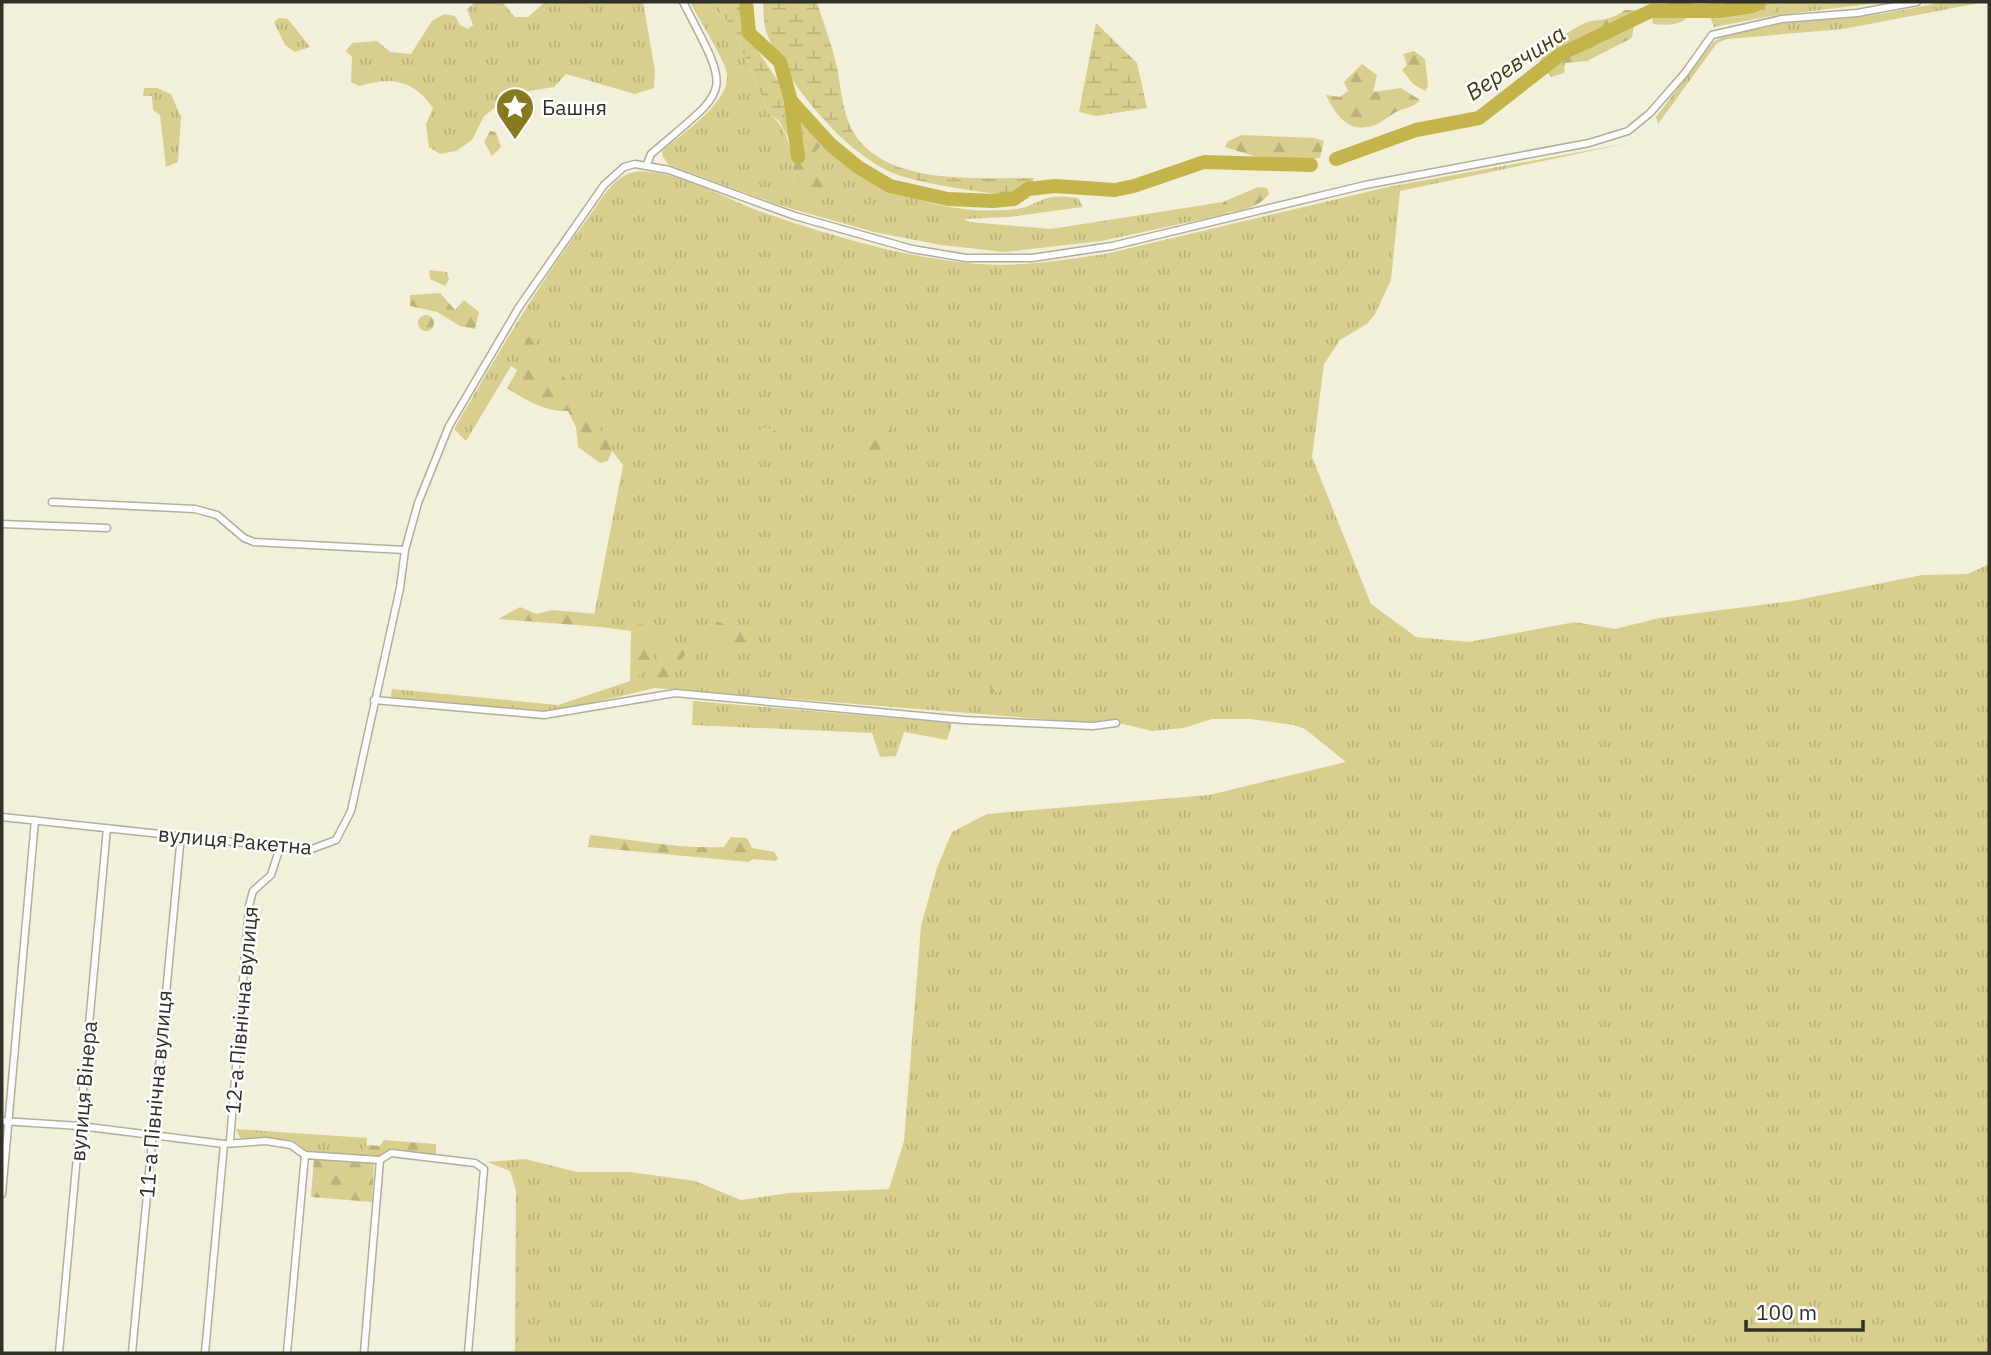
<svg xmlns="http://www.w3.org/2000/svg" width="1991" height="1355" viewBox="0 0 1991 1355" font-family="'IBM Plex Sans',sans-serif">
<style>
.grass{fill:url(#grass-tufts)}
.forest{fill:url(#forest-firs)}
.wetland{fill:url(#wetland-marsh)}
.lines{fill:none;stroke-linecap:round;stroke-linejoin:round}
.river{stroke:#c3b44b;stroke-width:14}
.street-casing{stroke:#b1af9b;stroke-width:9}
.street{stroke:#fff;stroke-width:6}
.labels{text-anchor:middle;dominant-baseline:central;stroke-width:5;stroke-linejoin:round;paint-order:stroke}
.poi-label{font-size:21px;fill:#313028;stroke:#fff;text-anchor:start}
.street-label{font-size:21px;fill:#313028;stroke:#fff}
.water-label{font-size:23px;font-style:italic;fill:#423c0f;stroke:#fff}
</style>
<defs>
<pattern id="grass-tufts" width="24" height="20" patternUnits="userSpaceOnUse" patternTransform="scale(1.75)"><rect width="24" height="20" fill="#d8cf8f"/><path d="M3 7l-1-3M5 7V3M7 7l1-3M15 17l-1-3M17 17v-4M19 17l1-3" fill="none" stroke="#bab27b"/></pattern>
<pattern id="forest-firs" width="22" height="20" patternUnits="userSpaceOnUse" patternTransform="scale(1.75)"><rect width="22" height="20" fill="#d8cf8f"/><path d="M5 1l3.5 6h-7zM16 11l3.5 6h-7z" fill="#bab27b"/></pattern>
<pattern id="wetland-marsh" width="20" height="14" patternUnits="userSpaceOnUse" patternTransform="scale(1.75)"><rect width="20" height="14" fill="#d8cf8f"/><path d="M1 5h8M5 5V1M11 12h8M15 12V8" fill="none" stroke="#bab27b"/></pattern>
</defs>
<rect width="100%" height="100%" fill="#f2f0db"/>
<!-- grass -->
<path class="grass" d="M476 2H502L515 17H528L545 2H643L655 71 654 88 635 94 566 74 554 87 523 92 499 105 484 116 472 140 456 151 440 154 429 147 426 124 433 108C413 79 391 77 359 86L351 82 352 57 346 51 352 43 377 41 390 52 411 54 432 21 444 14 455 16 460 25 468 29 473 25 467 9Z
M690 2H715L736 36 769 113C792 133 792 156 794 185L810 156 825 143C881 191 940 217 1016 209 1028 208 1039 200 1051 197 1059 196 1069 197 1078 198L1083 207 1009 217 964 219 970 222 1051 229 1223 202 1224 212 1232 213 1101 241 1005 252 941 245 874 232 782 206 669 165 663 157 662 151C681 134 731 102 727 74 724 58 698 18 690 2Z
M1785 2H1886L1772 16 1714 27 1711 19 1765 16Z
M1944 2H1985L1843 29 1727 39 1717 43 1658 124 1656 117 1713 42C1755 19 1811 22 1858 17 1887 14 1916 7 1944 2Z
M279 18 288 19 310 47 295 52 285 45 274 22Z
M144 88H157L171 94 181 117 178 162 166 167 160 115 153 110 152 96H143Z
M1629 143 1400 191 1391 280 1375 314 1367 324 1340 340 1324 364 1312 457 1371 604 1416 637 1469 642 1575 622 1615 629 1659 618 1792 601 1922 575 1968 574 1989 564V1353H515L516 1190 510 1171 487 1162 525 1159 577 1172H630L695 1181 741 1200 789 1193 889 1189 904 1141 921 926 937 868 952 832 987 814 1209 795 1346 762 1305 729 1294 725 1251 719H1212L1184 728 1152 731 1111 721 1080 722 655 688 566 709 539 711 391 697 392 689 558 705 630 681 631 631 592 626 623 465 582 412 511 366 466 441 454 429C495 358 536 288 585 222 596 208 606 187 622 177 653 156 729 201 762 212 831 236 905 258 978 264 1020 267 1064 260 1105 254L1388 187Z
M693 701 952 723 947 740 904 732 896 756 880 757 872 733 692 725Z
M236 1129 367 1138 365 1154 360 1157 311 1154 292 1140 240 1138Z"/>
<!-- forest -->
<path class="forest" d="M1669 2H1694C1690 25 1673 26 1653 24L1652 17Z
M1710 2H1721L1719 7 1743 2 1746 11 1743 17 1711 19Z
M1625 10H1643L1644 16 1634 25 1632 38 1587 61 1565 63 1564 73 1551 77 1538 57C1552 44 1566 32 1583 24 1598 17 1605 24 1625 10Z
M1414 51 1425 59 1428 86 1425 91 1413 84 1402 70 1407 65 1403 54Z
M1362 64 1377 75 1373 92 1401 88 1420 100C1413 108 1405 108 1396 112 1389 116 1383 121 1377 124 1349 136 1336 115 1326 95L1340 97 1348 91 1344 82Z
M786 108 796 111 825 143 810 156 825 187 804 193 794 185 791 143 779 121Z
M490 131 496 132 501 147 492 156 484 142Z
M1242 135 1314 138 1324 141 1320 158 1314 159 1260 158 1225 147 1228 141Z
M1258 187 1267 188 1269 194C1259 207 1240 213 1223 212V202Z
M429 270 447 272 449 280 445 286 430 279Z
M440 293 455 310 464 300 479 312 475 329 460 326 437 312 410 306V295Z
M418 323a8 8 0 1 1 16 0a8 8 0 1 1-16 0Z
M534 334 536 367 542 370 553 361 613 448 608 461 600 463 578 447 576 427 568 411C545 412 526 400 507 388L518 369 526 339Z
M883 420 891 421 890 434 885 440 901 437 903 442 896 454 886 457V449L883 448 877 457 865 456 860 444 863 434 877 430Z
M766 427 776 431 774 439 753 437 757 431Z
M520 607 536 614 553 610 597 614 602 627 498 619Z
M714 620 748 635 745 648 732 661 708 634Z
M638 623 653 628C661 649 650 672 631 681L632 631Z
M682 645 687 652 664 683 655 684 652 668 662 649Z
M1002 670 1000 692H992L986 673Z
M590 835C635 840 679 849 724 847L731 837 747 838 752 848 774 852 778 858 776 861 753 859 749 862 588 847Z
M384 1140 436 1144V1155L389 1150 377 1157H360L367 1145 380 1146Z
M314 1158 374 1163 372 1202 311 1197Z"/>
<!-- wetland -->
<path class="wetland" d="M715 2H741L742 27 778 81 786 108 779 121 769 113 736 36Z
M763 2H817C823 22 831 42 836 63 840 80 841 98 846 115 868 189 975 177 1034 178L1028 199C986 192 942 188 901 176 849 160 786 82 767 34 763 24 764 12 763 2Z
M1743 2H1785L1765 17H1743L1746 11Z
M1096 23 1137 63 1147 108 1096 116 1079 112Z"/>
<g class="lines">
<!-- river -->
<path class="river" d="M746 2 749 33 780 62 791 101 830 144 858 167 890 186 948 199 993 201 1014 199 1028 189 1055 186 1115 190 1134 186 1204 162 1311 165
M791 103 798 157
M1336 159 1416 130 1479 118 1561 54 1651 11H1719L1752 6 1760 2"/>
<defs>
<path id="street" d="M647 164 651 154C731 85 733 98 683 2
M52 502 195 509 217 515 244 538 254 542 405 550
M2 524 107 528
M374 700 544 715 675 693 964 720 1093 726 1116 723
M2 817 309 850 336 840 351 811 400 588 405 550 418 503 449 426 519 307 604 185 624 167 635 164 669 170 795 216 912 249 966 258H1032L1112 246 1365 185 1589 143 1628 131 1650 113 1685 73 1712 35 1782 19 1857 13 1917 2
M2 1121 80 1126 224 1144 266 1141 291 1145 305 1155 380 1160
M230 1141 249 906 253 891 271 875 280 847
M2 1194 35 820
M59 1353 107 828
M132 1353 181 835
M205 1353 224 1144
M287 1353 305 1155
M364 1353 380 1160 391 1153 475 1163 484 1169 468 1353"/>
</defs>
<!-- street casing -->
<use href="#street" class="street-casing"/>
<!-- street -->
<use href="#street" class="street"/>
</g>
<!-- icons -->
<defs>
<symbol id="sight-pin" viewBox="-11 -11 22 30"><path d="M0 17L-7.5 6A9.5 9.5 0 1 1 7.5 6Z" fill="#867a1f" stroke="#fff"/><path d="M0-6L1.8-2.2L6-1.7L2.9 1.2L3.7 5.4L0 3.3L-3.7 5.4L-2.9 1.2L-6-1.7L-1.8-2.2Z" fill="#fff"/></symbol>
</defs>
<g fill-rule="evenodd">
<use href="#sight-pin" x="493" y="85" width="44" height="60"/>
</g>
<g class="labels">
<!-- poi labels -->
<g class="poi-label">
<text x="542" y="107">Башня</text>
</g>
<!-- street labels -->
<g class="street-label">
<text transform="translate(235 840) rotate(5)">вулиця Ракетна</text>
<text transform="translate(241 1010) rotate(-85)">12-а Північна вулиця</text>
<text transform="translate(83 1091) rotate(-85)">вулиця Вінера</text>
<text transform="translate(155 1094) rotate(-85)">11-а Північна вулиця</text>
</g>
<!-- water labels -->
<g class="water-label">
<text transform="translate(1515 62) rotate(-34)">Веревчина</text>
</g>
</g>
<!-- border -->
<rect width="1991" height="1355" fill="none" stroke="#313028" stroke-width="7"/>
<!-- scale -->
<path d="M1746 1320v10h117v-10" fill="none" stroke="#313028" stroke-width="3.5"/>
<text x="1756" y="1320" font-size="21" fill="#313028" stroke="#ffffff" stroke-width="5" paint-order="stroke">100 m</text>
</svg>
